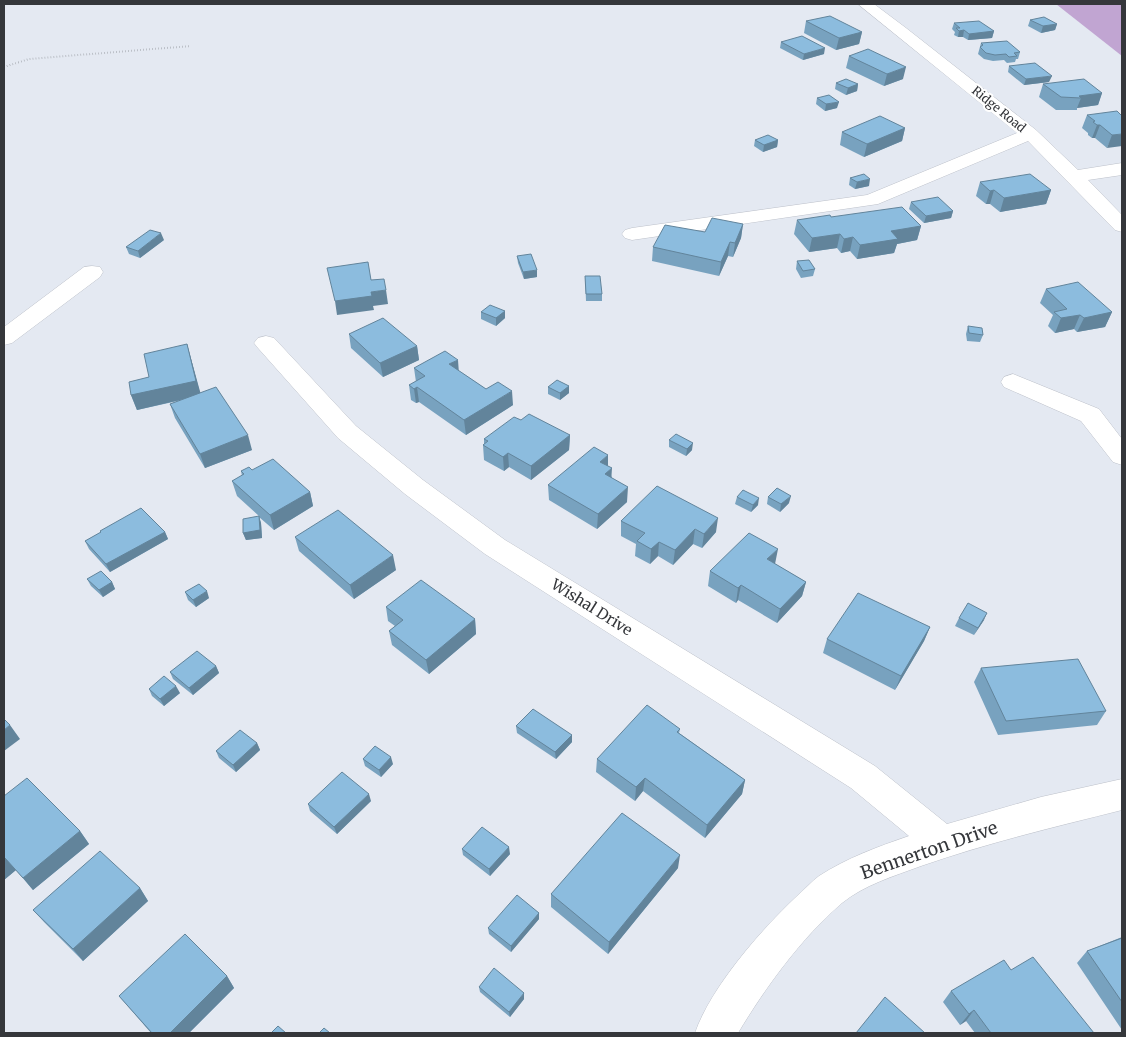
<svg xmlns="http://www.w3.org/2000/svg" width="1126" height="1037" viewBox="0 0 1126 1037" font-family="Merriweather,serif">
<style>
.forest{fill:#c1a5d2}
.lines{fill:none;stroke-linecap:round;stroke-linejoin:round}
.minor-casing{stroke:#bdc1ca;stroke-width:1}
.path{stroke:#94989e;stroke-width:2;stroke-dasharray:0.5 2.5;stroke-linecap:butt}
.minor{fill:#fff;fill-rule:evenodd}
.wall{fill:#78a2bf}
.shaded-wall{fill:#62849b}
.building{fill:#8cbcde;stroke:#62849b}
.labels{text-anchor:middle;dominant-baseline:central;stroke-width:4;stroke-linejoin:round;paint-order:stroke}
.far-street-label{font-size:12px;fill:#35373b;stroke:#fff}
.street-label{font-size:15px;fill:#35373b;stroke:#fff}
.near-street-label{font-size:18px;fill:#35373b;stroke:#fff}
</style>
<rect width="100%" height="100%" fill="#e4e9f2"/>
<!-- forest -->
<path class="forest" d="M1056 4H1122V56Z"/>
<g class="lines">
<defs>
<path id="minor" d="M858 4H874L906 28 1036 130 1078 170 1122 163V175L1088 180 1122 215V232L1115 230 1028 141 878 204 632 240 625 238 622 234 625 230 632 228 867 195 1017 133Z
M92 266 100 267 103 272 100 277 12 343 4 345V327L84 267Z
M266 336 274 338 356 426 423 480 505 540 875 766 947 824 1041 797 1122 779V810C1054 827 987 843 921 866 894 876 864 885 842 903 801 938 765 988 738 1033H695C711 987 761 930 796 897 804 890 811 882 819 876 847 858 877 847 909 836L851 788 485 554 405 494 338 438 258 348 254 343 258 338Z
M1013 374 1099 409 1122 439V465L1113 462 1081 421 1004 387 1001 382 1004 377Z"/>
</defs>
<!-- minor casing -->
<use href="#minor" class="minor-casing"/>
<!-- path -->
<path class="path" d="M4 67 29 59 191 46"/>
<!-- minor -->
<use href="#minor" class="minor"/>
</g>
<!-- wall -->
<path class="wall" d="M1030 20 1057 24 1055 30 1041 33 1028 26Z
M806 21 862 32 859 44 836 50 804 33Z
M954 23 994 31 992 38 968 40 963 37H958L954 35 955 32 952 29Z
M781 42 824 54 803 60 780 48Z
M981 43 1020 52 1018 59H1016L1015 62 1007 63 1004 60 993 61 984 59 978 54Z
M849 56 903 79 884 86 846 68Z
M1009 66 1049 82 1024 85 1008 72Z
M836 83 858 84 857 91 846 95 835 89Z
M1043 84 1102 93 1098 105 1077 108V110H1056L1039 97Z
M817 98 837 108 825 111 816 104Z
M1087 115 1122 116 1107 148 1095 138H1092L1088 135V133L1082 128Z
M905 128 902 141 864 157 840 145 842 132Z
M755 140H778L777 147 763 152 754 146Z
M850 178 869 186 855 189 849 185Z
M980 182 1051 190 1046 204 1000 212 990 204H986L976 196Z
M911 202 953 211 951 218 924 223 909 209Z
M831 217 921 226 917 240 897 244 894 253 857 259 850 251 841 253 837 248 809 252 794 234 797 220Z
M743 224 741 238 733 257 728 256 719 276 652 261 653 247 705 232Z
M164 240 140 258 129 254 126 247Z
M517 256 537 277 524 279 518 263Z
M797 261 815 269 813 276 801 278 796 269Z
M585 276 602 294V301H586Z
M1046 289 1112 312 1105 327 1077 332 1074 329 1055 333 1048 326 1053 315 1040 303Z
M505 311V318L496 326 481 319V312Z
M968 326 983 335 980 342 967 341 966 334Z
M349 334 417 346 419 360 383 377 351 348Z
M187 344 200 393 252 450 205 468 175 418 170 404 182 400 137 410 131 395 149 377Z
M414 368 459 371 486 389 513 405 466 435 419 402 416 403 411 400 409 385 416 382Z
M569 386V393L560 400 548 394V387Z
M521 420 570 435 569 450 531 480 509 467 504 471 484 460 483 445 484 444V439Z
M669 440 692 450 686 456 669 447Z
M608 466 612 478 627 502 597 529 549 500 548 485Z
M252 470 310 492 313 506 274 530 259 517 261 523 262 538 246 540 243 533 259 516 237 496 232 481 242 476 241 471Z
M737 497 758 505 751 512 735 504Z
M768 497 789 503 780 512 767 504Z
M621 521 716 532 702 548 693 544 673 565 658 556 650 564 635 556 636 544 621 536Z
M100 531 165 532 168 539 110 572 89 549 85 541 100 533Z
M295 537 396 570 354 599 299 551Z
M775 564 806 582 802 596 777 623 738 600 736 603 708 586 710 571Z
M87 579 112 582 115 589 103 597 91 586Z
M185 592 209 598 196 607 188 600Z
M386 607 475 619 476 634 429 674 392 645 389 631 395 626 388 621Z
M959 618 984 620 974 635 955 626Z
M930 627 924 641 895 690 823 653 827 639Z
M216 666 219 673 193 695 173 679 170 672Z
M981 668 1106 711 1097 725 998 735 974 682Z
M149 689 180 693 164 706 152 696Z
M516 726 572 742 556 759 517 733Z
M680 729 679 733 745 780 742 794 705 838 643 791 635 801 596 772 597 759Z
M257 743 260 750 236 772 219 758 216 751Z
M363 759 393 764 381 777 365 766Z
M4 796 80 831 89 844 33 890 16 870 4 880Z
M371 801 337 834 310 811 308 804Z
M462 849 510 854 490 876 463 855Z
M678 868 608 954 551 907V894Z
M140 888 148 901 83 961 44 922 33 910Z
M539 913V919L511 952 489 934 488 928Z
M1122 937V1030L1077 963 1087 951Z
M1011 970 1094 1033H975L966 1021 960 1025 943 1002 951 991Z
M227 976 234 988 189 1033H151L119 996Z
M479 987 524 999 510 1017 480 992Z"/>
<!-- shaded-wall -->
<path class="shaded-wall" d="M1057 24 1055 30 1041 33 1043 26Z
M964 30 963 37H958L959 31Z
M994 31 992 38 968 40 969 34Z
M862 32 859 44 836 50 839 38Z
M825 48 824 54 803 60 804 54Z
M906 67 903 79 884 86 887 74Z
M1052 76 1049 82 1024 85 1026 79Z
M858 84 857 91 846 95 848 88Z
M1102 93 1098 105 1077 108 1081 98 1079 96Z
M839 102 837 108 825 111 826 104Z
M1097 125H1100L1095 138H1092Z
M905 128 902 141 864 157 867 144Z
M1122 134V146L1107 148 1112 135Z
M778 140 777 147 763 152 764 145Z
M870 179 869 186 855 189 857 182Z
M994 190 990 204H986L990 191Z
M1051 190 1046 204 1000 212 1004 198Z
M953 211 951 218 924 223 926 216Z
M743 224 741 238 733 257 735 243Z
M921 226 917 240 897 244 894 253 857 259 860 245 891 231Z
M161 233 164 240 140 258 138 251Z
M840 234 837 248 809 252 812 238Z
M853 237 850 251 841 253 844 239Z
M730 242 728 256 719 276 721 262Z
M537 270V277L524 279 523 272Z
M386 290 388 304 373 306 374 310 337 315 335 301 371 292Z
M505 311V318L496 326V318Z
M1112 312 1105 327 1077 332 1084 318Z
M1080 315 1074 329 1055 333 1061 318Z
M187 344 201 395 137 410 131 395Z
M417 346 419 360 383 377 380 363Z
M458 360 459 374 449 364Z
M569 386V393L560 400V393Z
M417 387 419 402 416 403 414 389Z
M512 391 513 405 466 435 464 420Z
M248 435 252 450 205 468 200 454Z
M570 435 569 450 531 480V466Z
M693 443 692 450 686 456 687 449Z
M508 453 509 467 504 471 503 457Z
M608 455V470L600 462Z
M612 468 611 483 605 474Z
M628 487 627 502 597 529 598 514Z
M310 492 313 506 274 530 270 515Z
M791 496 789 503 780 512 781 504Z
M759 498 758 505 751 512 753 505Z
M259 516 261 523 262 538 246 540 243 533Z
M718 518 716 532 702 548 704 534Z
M695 529 693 544 673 565 675 550Z
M165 532 168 539 110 572 106 564Z
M659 542 658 556 650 564 651 549Z
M778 549 775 564 767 559Z
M393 555 396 570 354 599 350 585Z
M112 582 115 589 103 597 99 590Z
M806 582 802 596 777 623 780 609Z
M741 585 738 600 736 603 738 588Z
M207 591 209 598 196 607 193 600Z
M987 613 984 620 974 635 978 628Z
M475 619 476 634 429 674 426 660Z
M930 627 924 641 895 690 901 676Z
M216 666 219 673 193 695 189 688Z
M176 686 180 693 164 706 160 699Z
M10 725 20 739 4 751V730Z
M572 735V742L556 759 555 752Z
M257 743 260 750 236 772 233 765Z
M391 757 393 764 381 777 379 770Z
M645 778 643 791 635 801 636 787Z
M745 780 742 794 705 838 707 825Z
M369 794 371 801 337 834 334 827Z
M80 831 89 844 33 890 23 878Z
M509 847 510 854 490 876 489 869Z
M680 855 678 868 608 954 609 942Z
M5 858 16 870 4 880V859Z
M140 888 148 901 83 961 73 949Z
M539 913V919L511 952V946Z
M227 976 234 988 189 1033H170Z
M524 993V999L510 1017 509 1012Z
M974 1010 966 1021 960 1025 969 1014Z"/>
<!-- building -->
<path class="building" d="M830 16 862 32 839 38 806 21Z
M1044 17 1057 24 1043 26 1030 20Z
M979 21 994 31 969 34 964 30 959 31 956 28H960L954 23Z
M802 36 825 48 804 54 781 42Z
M1007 41 1020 52 1014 53 1017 56 1009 57 1006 54 995 55 986 53 980 47 983 45 981 43Z
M868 49 906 67 887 74 849 56Z
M1035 63 1052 76 1026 79 1009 66Z
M846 79 858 84 848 88 836 83Z
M1084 79 1102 93 1079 96 1081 98 1061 97 1043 84Z
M829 95 839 102 826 104 817 98Z
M1117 111 1122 116V134L1112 135 1100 125H1097L1093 122 1095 121 1087 115Z
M880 116 905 128 867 144 842 132Z
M768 135 778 140 764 145 755 140Z
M864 174 870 179 857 182 850 178Z
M1030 174 1051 190 1004 198 994 190 990 191 980 182Z
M938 197 953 211 926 216 911 202Z
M902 207 921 226 891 231 898 239 860 245 853 237 844 239 840 234 812 238 797 220 830 215 831 217Z
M712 218 743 224 735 243 730 242 721 262 653 247 665 225 705 232Z
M150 230 161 233 138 251 126 247Z
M531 254 537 270 523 272 517 256Z
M809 260 815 269 803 271 797 261Z
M368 262 371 280 384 279 386 290 371 292 372 296 335 301 327 268Z
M585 276H600L602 294H586Z
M1078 282 1112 312 1084 318 1080 315 1061 318 1054 312 1067 309 1046 289Z
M490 305 505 311 496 318 481 312Z
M383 318 417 346 380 363 349 334Z
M968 326 982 328 983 335 969 333Z
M187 344 196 381 131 395 129 382 149 377 144 354Z
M445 351 458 360 449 364 486 389 498 382 512 391 464 420 417 387 414 389 409 385 425 376 414 368Z
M557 380 569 386 560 393 548 387Z
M216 387 248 435 200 454 170 404Z
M529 414 570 435 531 466 508 453 503 457 483 445 488 441 484 439 514 417 521 420Z
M676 434 693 443 687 449 669 440Z
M594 447 608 455 600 462 612 468 605 474 628 487 598 514 548 485Z
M273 459 310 492 270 515 232 481 244 474 241 471 249 467 252 470Z
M657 486 718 518 704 534 695 529 675 550 659 542 651 549 637 541 645 533 621 521Z
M777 488 791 496 781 504 768 497Z
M743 490 759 498 753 505 737 497Z
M141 508 165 532 106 564 85 541 101 532 100 531Z
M338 510 393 555 350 585 295 537Z
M259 516 260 530 243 533V519Z
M749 533 778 549 767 559 806 582 780 609 741 585 738 588 710 571Z
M101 571 112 582 99 590 87 579Z
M421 580 475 619 426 660 389 631 403 620 386 607Z
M199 584 207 591 193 600 185 592Z
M858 593 930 627 901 676 827 639Z
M968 603 987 613 978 628 959 618Z
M197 651 216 666 189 688 170 672Z
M1078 659 1106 711 1006 721 981 668Z
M164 676 176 686 160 699 149 689Z
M647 705 680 729 677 732 745 780 707 825 645 778 636 787 597 759Z
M533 709 572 735 555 752 516 726Z
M4 719 10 725 4 730Z
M240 730 257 743 233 765 216 751Z
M375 746 391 757 379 770 363 759Z
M342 772 369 794 334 827 308 804Z
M27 778 80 831 23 878 5 858 4 859V796Z
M622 813 680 855 609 942 551 894Z
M482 827 509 847 489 869 462 849Z
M100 851 140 888 73 949 33 910Z
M517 895 539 913 511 946 488 928Z
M185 934 227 976 170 1033H152L119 996Z
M1122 938V1002L1087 951Z
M1033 957 1094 1033H991L974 1010 969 1014 951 991 1004 960 1011 970Z
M494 968 524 993 509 1012 479 987Z
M885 997 925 1033H856Z
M278 1026 286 1033H271Z
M324 1028 330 1033H319Z"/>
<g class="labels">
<!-- far-street labels -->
<g class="far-street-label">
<text transform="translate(999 109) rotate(39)">Ridge Road</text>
</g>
<!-- street labels -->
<g class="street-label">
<text transform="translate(592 607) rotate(32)">Wishal Drive</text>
</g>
<!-- near-street labels -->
<g class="near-street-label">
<text transform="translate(929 850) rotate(-19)">Bennerton Drive</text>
</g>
</g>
<!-- border -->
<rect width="1126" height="1037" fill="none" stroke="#35373b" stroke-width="10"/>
</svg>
